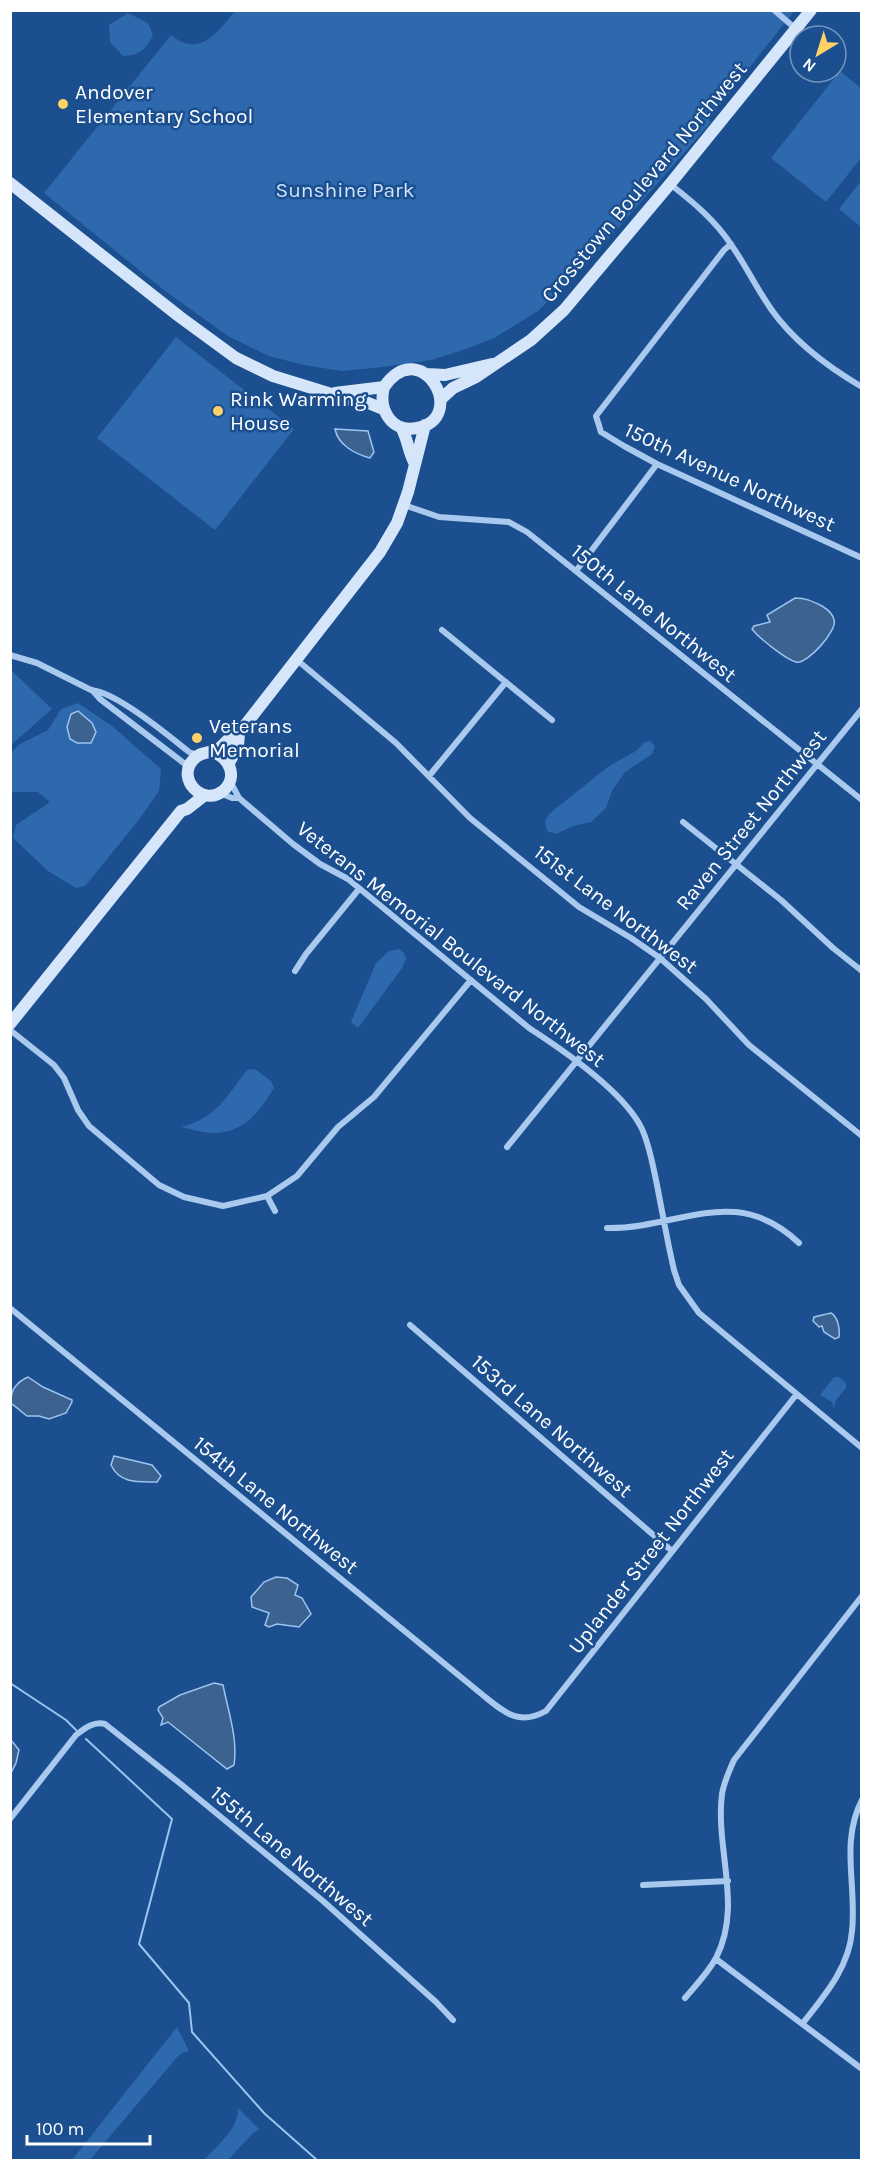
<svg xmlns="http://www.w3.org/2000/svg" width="872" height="2171" viewBox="0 0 872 2171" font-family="Karla,sans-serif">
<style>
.green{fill:#2e69ad}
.water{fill:#3c6290;stroke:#9cc4f0;stroke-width:1.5}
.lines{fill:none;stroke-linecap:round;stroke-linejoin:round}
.stream{stroke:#9cc4f0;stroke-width:2}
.street{stroke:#a9c9ee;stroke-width:6}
.secondary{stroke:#d6e6fa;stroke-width:12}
.poi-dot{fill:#ffd166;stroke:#1b4f8f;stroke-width:2}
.labels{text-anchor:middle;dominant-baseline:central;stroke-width:5;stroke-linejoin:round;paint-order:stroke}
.poi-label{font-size:21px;fill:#fff;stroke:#1b4f8f;text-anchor:start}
.street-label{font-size:21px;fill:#fff;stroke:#1b4f8f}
.park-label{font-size:21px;fill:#cfe3fa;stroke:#1b4f8f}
</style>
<rect width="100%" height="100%" fill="#1b4f8f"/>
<!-- green -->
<path class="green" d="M235 11H794L709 119 711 122 590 260 538 311 494 338 463 350 431 360 383 367 342 371 304 365 269 356 228 336 165 291 44 193 171 35C200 58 217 33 235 11Z
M128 13 148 23 153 35C146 50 139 55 123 56L110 42 109 25Z
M840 71 861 88V158L826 202 771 158Z
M861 181V227L839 209Z
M176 337 294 429 215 530 97 438Z
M11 670 52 709 11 745H10Z
M78 703 112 726 161 769 159 791 138 821 85 886 76 888 48 871 13 838 16 825 50 802 38 792H11V752L20 744 48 730 61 709Z
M650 741 655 746 652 754 625 772 612 791 606 808 591 822 573 826 556 834 547 831 545 821 549 814 609 766 636 751 645 742Z
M399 949 404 953 406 959 402 968 358 1028 351 1022 376 963 389 951Z
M255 1069 271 1081 274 1088C260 1111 243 1134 213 1133 203 1133 191 1129 181 1127 217 1118 226 1097 247 1070Z
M834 1377H839L846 1383V1388L836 1400 834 1408 832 1402 820 1395Z
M177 2027 189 2051 184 2052 178 2056 90 2160H72Z
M238 2108 259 2129 252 2134 228 2160H204C216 2147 240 2127 238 2108Z"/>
<!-- water -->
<path class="water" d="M335 429 368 431 374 452 370 458C355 454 338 445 335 429Z
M795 598C806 598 812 601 822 606 827 609 833 614 834 620 838 630 807 665 796 662 785 659 758 637 752 629L754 626 770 622 767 615Z
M78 711 92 723 96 732 91 743H77L70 739 67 727 71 714Z
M831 1313C838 1317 840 1329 839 1337L835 1339 824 1332 822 1326 819 1327 813 1321 814 1317Z
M28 1377 43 1387 72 1400V1402L66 1413 49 1419 39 1416H27L11 1403C10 1391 17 1382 28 1377Z
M114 1456 152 1465 161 1476 157 1482C138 1482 120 1484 111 1465Z
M276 1577 287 1578 298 1585 295 1595 302 1598 311 1614 299 1627 277 1624 269 1627 265 1625 269 1613 252 1607 251 1597 264 1582Z
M214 1683 223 1685C228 1711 238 1738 234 1765L227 1769 168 1722 161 1725 163 1718 158 1710 159 1707 180 1695Z
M11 1740 19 1750 16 1763 11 1773Z"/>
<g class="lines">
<!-- stream -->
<path class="stream" d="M10 1683 66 1720 76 1730
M86 1739 172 1819 139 1944 189 2003 192 2032 265 2114 317 2160"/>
<!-- street -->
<path class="street" d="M774 10 796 29
M670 184C693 202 716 221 732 246 746 266 757 289 771 309 794 342 828 367 862 387
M731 244 724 250 596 416 601 432 624 446 657 464 862 558
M404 505 439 517 509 522 527 532 862 800
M576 571 657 464
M442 630 552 720
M10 655 37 663 91 690C116 692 168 735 189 752L198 755
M297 660 396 743 470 818 579 907 631 938 660 958 706 999 749 1045 862 1136
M92 690 100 699 185 764 188 769
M429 776 506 682
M230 781 239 798 293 844 320 864 348 879 529 1028C563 1050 623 1092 641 1127 649 1143 652 1162 656 1180 662 1210 667 1240 674 1270L679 1285 699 1313 862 1448
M220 793 232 798H239
M683 822 781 900 833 948 862 971
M295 971 306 954 359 889
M10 1030 54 1065 64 1078 78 1110 89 1126 159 1185 184 1197 223 1206 267 1196 297 1176 338 1127 374 1097 471 980
M507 1147 862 709
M267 1196 275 1211
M607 1228C680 1229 735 1182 799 1243
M10 1308 484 1696C505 1713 519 1726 546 1711L796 1395
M410 1325 672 1551
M10 1819 76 1735C85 1728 94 1721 105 1724L182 1785 323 1901 436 2002 453 2020
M643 1885 728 1881
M716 1959 862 2069
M685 1998C695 1986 708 1973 716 1958 743 1906 715 1849 722 1794 724 1782 729 1771 734 1760L862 1596
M803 2023C824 1996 849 1968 852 1931 857 1886 840 1842 862 1800"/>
<!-- secondary -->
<path class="secondary" d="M10 183 180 317 236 358 273 376 354 401 366 402 383 409
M427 374 445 375 492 364
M335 393 384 387C421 333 470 418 417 428 391 433 378 409 384 387
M441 399 453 388 476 377 531 340 564 310 670 184 811 10
M401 427C408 439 408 452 415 464
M212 752C229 757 239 777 223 791 203 807 176 779 193 760 200 751 209 754 218 749 227 743 227 737 239 733
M229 763 238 746 239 733 380 552 397 523 408 492 425 425
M10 1024 181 811 187 809 205 795"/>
</g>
<!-- markers -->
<g class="poi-dot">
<circle cx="63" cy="104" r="6"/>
<circle cx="218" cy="411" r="6"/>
<circle cx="197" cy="738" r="6"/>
</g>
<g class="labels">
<!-- poi labels -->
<g class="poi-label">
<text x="75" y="92">Andover<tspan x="75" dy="24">Elementary School</tspan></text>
<text x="230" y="399">Rink Warming<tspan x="230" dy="24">House</tspan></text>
<text x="209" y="726">Veterans<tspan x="209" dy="24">Memorial</tspan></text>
</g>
<!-- street labels -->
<g class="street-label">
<text transform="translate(644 182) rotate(-50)">Crosstown Boulevard Northwest</text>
<text transform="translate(730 477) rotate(25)">150th Avenue Northwest</text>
<text transform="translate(654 613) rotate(39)">150th Lane Northwest</text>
<text transform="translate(751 820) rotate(-51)">Raven Street Northwest</text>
<text transform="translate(616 909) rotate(37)">151st Lane Northwest</text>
<text transform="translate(451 944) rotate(38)">Veterans Memorial Boulevard Northwest</text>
<text transform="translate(552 1426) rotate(41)">153rd Lane Northwest</text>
<text transform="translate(276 1505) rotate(39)">154th Lane Northwest</text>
<text transform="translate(651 1551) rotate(-52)">Uplander Street Northwest</text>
<text transform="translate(292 1856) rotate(40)">155th Lane Northwest</text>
</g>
<!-- park labels -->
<g class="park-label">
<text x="345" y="190">Sunshine Park</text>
</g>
</g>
<!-- border -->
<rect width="872" height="2171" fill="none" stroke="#ffffff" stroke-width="24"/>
<!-- north arrow -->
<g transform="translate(818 54) rotate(218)"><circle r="28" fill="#1b4f8f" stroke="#7695bc" stroke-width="1.5"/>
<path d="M0-4.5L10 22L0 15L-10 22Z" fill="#ffd166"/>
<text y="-9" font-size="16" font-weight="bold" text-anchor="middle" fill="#ffffff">N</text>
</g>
<!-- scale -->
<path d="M27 2135v9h123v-9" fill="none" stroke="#ffffff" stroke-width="3"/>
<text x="36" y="2135" font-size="18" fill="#ffffff" stroke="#1b4f8f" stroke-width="4.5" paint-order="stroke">100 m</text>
</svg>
